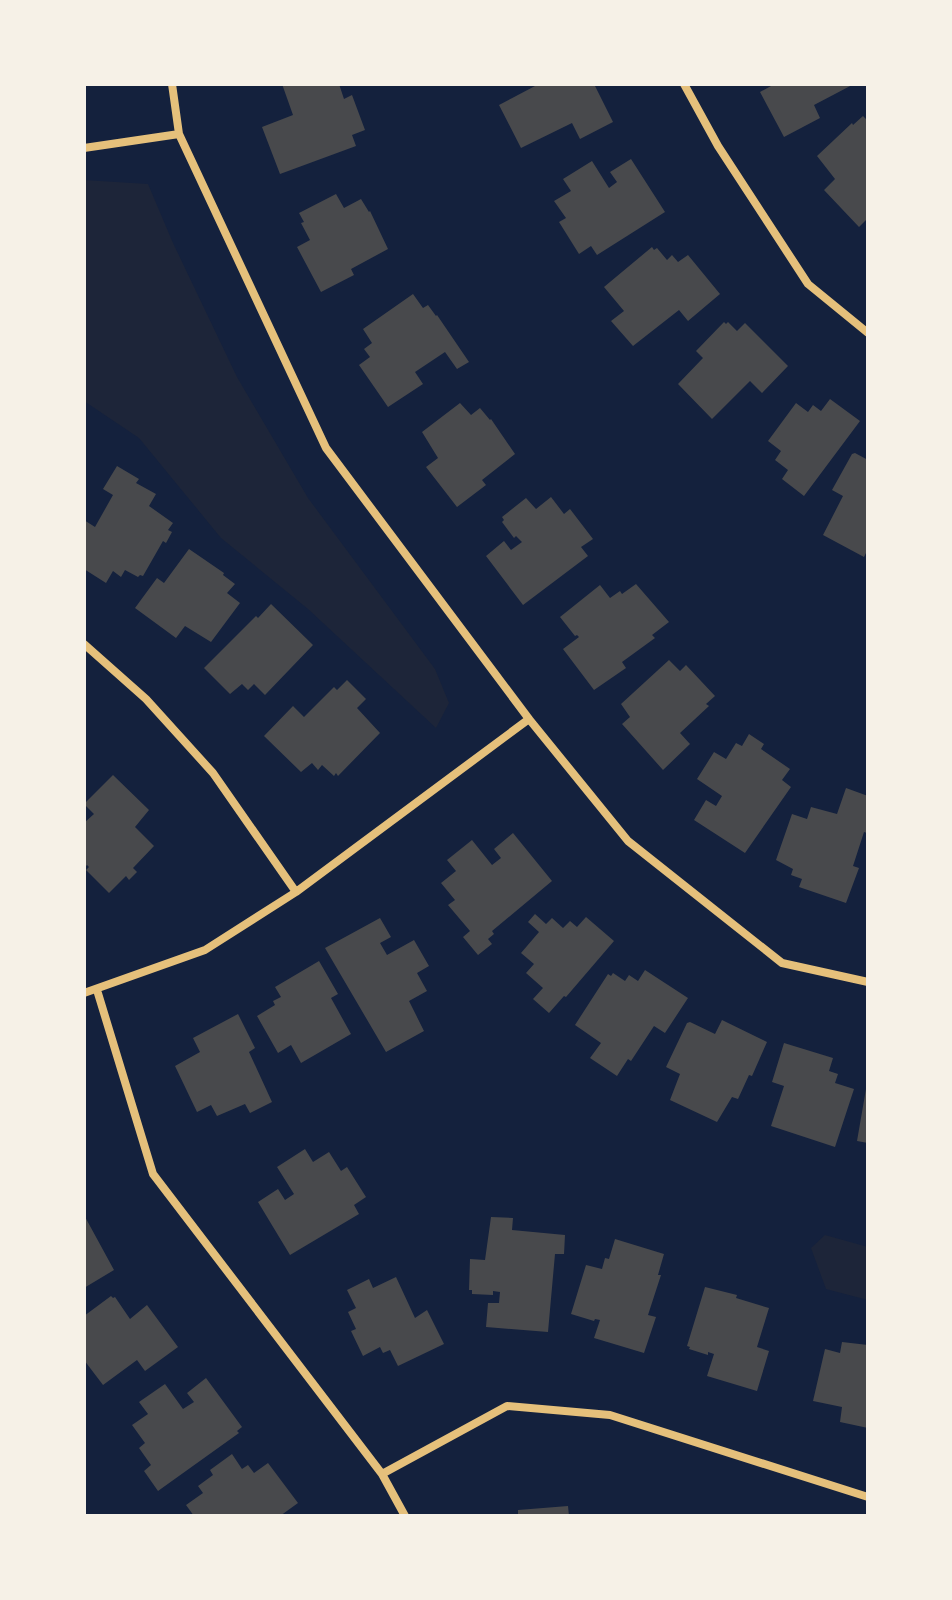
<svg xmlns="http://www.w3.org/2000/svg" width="952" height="1600" viewBox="0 0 952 1600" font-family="'DejaVu Sans',sans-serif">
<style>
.green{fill:#1d2539}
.building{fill:#48494c}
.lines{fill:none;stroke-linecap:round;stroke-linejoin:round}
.minor{stroke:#e5c07b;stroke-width:8}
</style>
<rect width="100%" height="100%" fill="#14213d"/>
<!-- green -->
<path class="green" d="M84 180 148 184 173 243 237 377 308 498 435 669 449 703 436 728 308 609 221 538 139 438 84 401Z
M825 1235 868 1247V1300L826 1289 811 1248Z"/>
<!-- building -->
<path class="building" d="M282 84H339L344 99 352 95 365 130 352 135 356 146 280 174 262 127 293 115Z
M533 84H594L613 122 580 139 572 123 521 148 499 105 535 86Z
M770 84H854L814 105 820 118 784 137 760 92 771 86Z
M863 116 868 121V218L859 227 824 190 835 179 817 156 852 123 853 125Z
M631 159 665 212 597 255 591 246 579 254 559 222 566 218 554 201 571 191 563 179 592 161 609 188 617 182 610 172Z
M336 194 344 208 361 199 369 212 370 211 388 249 351 269 354 275 321 292 297 247 310 240 301 223 304 222 299 213Z
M652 247 654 250 657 248 667 260 672 255 678 262 688 255 720 294 688 321 679 310 633 346 611 321 624 311 604 287Z
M413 294 423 308 428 305 436 316 437 315 469 362 457 369 445 352 415 372 423 384 388 407 359 365 370 357 364 349 372 343 363 329Z
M724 322 726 324 728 322 737 331 745 323 788 366 762 393 750 381 712 419 678 384 703 358 696 351Z
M830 399 860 421 804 496 782 479 788 470 775 460 781 451 768 441 796 403 808 412 813 405 821 411Z
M460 403 471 415 480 408 490 420 491 419 515 454 482 480 486 485 457 507 426 467 438 458 422 432Z
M855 453 868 460V549L864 557 823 535 843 496 832 490 852 454Z
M117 466 139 479 136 483 156 494 149 506 173 523 168 530 172 532 166 543 163 541 143 576 140 575 138 577 125 570 121 577 113 571 106 583 84 569V520L95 527 113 495 103 489Z
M551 497 564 514 570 509 593 539 581 547 588 556 523 605 486 556 504 541 511 550 522 542 516 536 514 538 502 522 504 520 502 517 526 498 536 509Z
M189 549 224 573 223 575 235 584 227 593 240 603 211 642 185 626 176 638 135 608 157 578 164 583Z
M636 584 669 622 652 635 655 638 622 662 626 668 594 690 563 649 579 637 577 635 575 636 560 617 600 585 610 598 620 591 622 594Z
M271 604 313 645 265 695 254 684 248 690 242 684 230 694 204 668 256 616 258 618Z
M669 660 680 671 686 665 715 696 706 704 709 706 680 733 690 744 663 770 622 724 630 717 621 704Z
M347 680 366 699 357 708 380 733 338 776 336 773 334 776 322 765 318 770 312 763 301 772 264 736 293 706 304 717 334 687 337 690Z
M749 734 764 744 761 749 790 769 782 780 791 787 745 853 694 820 706 800 716 806 722 796 697 779 714 752 726 759 736 743 742 746Z
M113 775 149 810 135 827 154 846 133 868 137 872 129 880 126 876 109 893 86 870 89 867 87 865 84 868V823L94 814 84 804Z
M846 788 868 796V830L867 833 864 832 853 866 859 868 846 903 799 887 802 879 791 875 793 869 776 860 792 814 807 819 811 807 837 814Z
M513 833 552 881 492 931 494 934 488 939 492 944 478 955 463 937 470 931 448 905 455 900 441 883 456 871 447 860 472 840 492 865 501 858 494 849Z
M535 914 546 924 552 918 563 928 570 921 577 927 586 917 614 941 566 997 564 996 549 1013 533 999 543 988 526 973 534 964 521 953 539 932 528 922Z
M380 918 391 937 380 943 387 955 414 940 429 966 417 973 427 991 409 1001 424 1031 386 1052 325 948Z
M319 961 338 994 331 998 351 1034 301 1063 291 1045 278 1053 257 1016 275 1005 273 1001 281 997 275 987Z
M645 970 688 998 665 1033 654 1026 631 1061 628 1059 617 1076 590 1058 601 1043 575 1025 608 974 611 976 613 973 625 981 629 975 638 981Z
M238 1014 255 1048 249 1052 272 1102 250 1113 245 1104 217 1116 211 1105 197 1112 175 1066 200 1052 193 1038Z
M722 1020 767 1042 752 1076 749 1075 738 1099 732 1097 717 1122 670 1100 680 1074 666 1067 687 1023 690 1022 715 1034Z
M784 1043 833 1058 829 1071 838 1074 835 1083 854 1089 835 1147 771 1126 784 1086 772 1082Z
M866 1089 868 1090V1143L857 1141Z
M305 1149 313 1162 329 1152 341 1171 347 1167 366 1197 354 1205 359 1214 290 1255 258 1202 278 1189 285 1200 294 1194 277 1167Z
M84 1215 114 1270 84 1288Z
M491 1217 513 1218 512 1230 565 1235 564 1254H555L548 1332 486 1327 488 1303H499L500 1292 493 1291V1295L472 1294V1290H469L470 1259 485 1260Z
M615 1239 664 1254 658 1275H661L648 1315 656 1317 644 1353 594 1338 600 1320 595 1319 594 1321 571 1314 586 1265 602 1269 605 1258 609 1259Z
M396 1277 415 1318 427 1310 444 1344 398 1366 390 1350 383 1353 380 1347 363 1356 351 1331 356 1329 348 1312 356 1308 347 1290 369 1279 373 1288Z
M705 1287 737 1295 736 1298 769 1308 757 1347 769 1351 757 1391 707 1376 714 1354 708 1352V1355L689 1349 690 1347 687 1346Z
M111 1296 113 1298 115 1297 130 1319 147 1305 178 1347 145 1371 137 1360 103 1385 84 1360V1316Z
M842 1342 868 1345V1428L840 1422 842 1407 813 1401 825 1349 840 1353Z
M206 1378 242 1427 237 1431 239 1433 158 1491 144 1471 151 1465 139 1448 145 1443 132 1425 148 1414 139 1402 165 1384 183 1409 194 1402 187 1393Z
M232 1454 242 1469 248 1465 254 1473 268 1463 298 1503 280 1516H194L186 1505 203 1493 198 1486 213 1475 210 1470Z
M568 1506 569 1516H518V1510Z"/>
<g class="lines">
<!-- minor -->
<path class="minor" d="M172 84 179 134 326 448 529 719 628 841 782 963 868 982
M684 84 718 146 808 284 868 333
M84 148 179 134
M84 644 146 699 213 773 296 892
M97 990 153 1174 382 1474 405 1516
M84 993 205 950 296 892 529 719
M382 1474 507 1406 610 1415 868 1497"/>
</g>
<!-- border -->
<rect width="952" height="1600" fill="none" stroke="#f6f1e7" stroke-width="172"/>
</svg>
